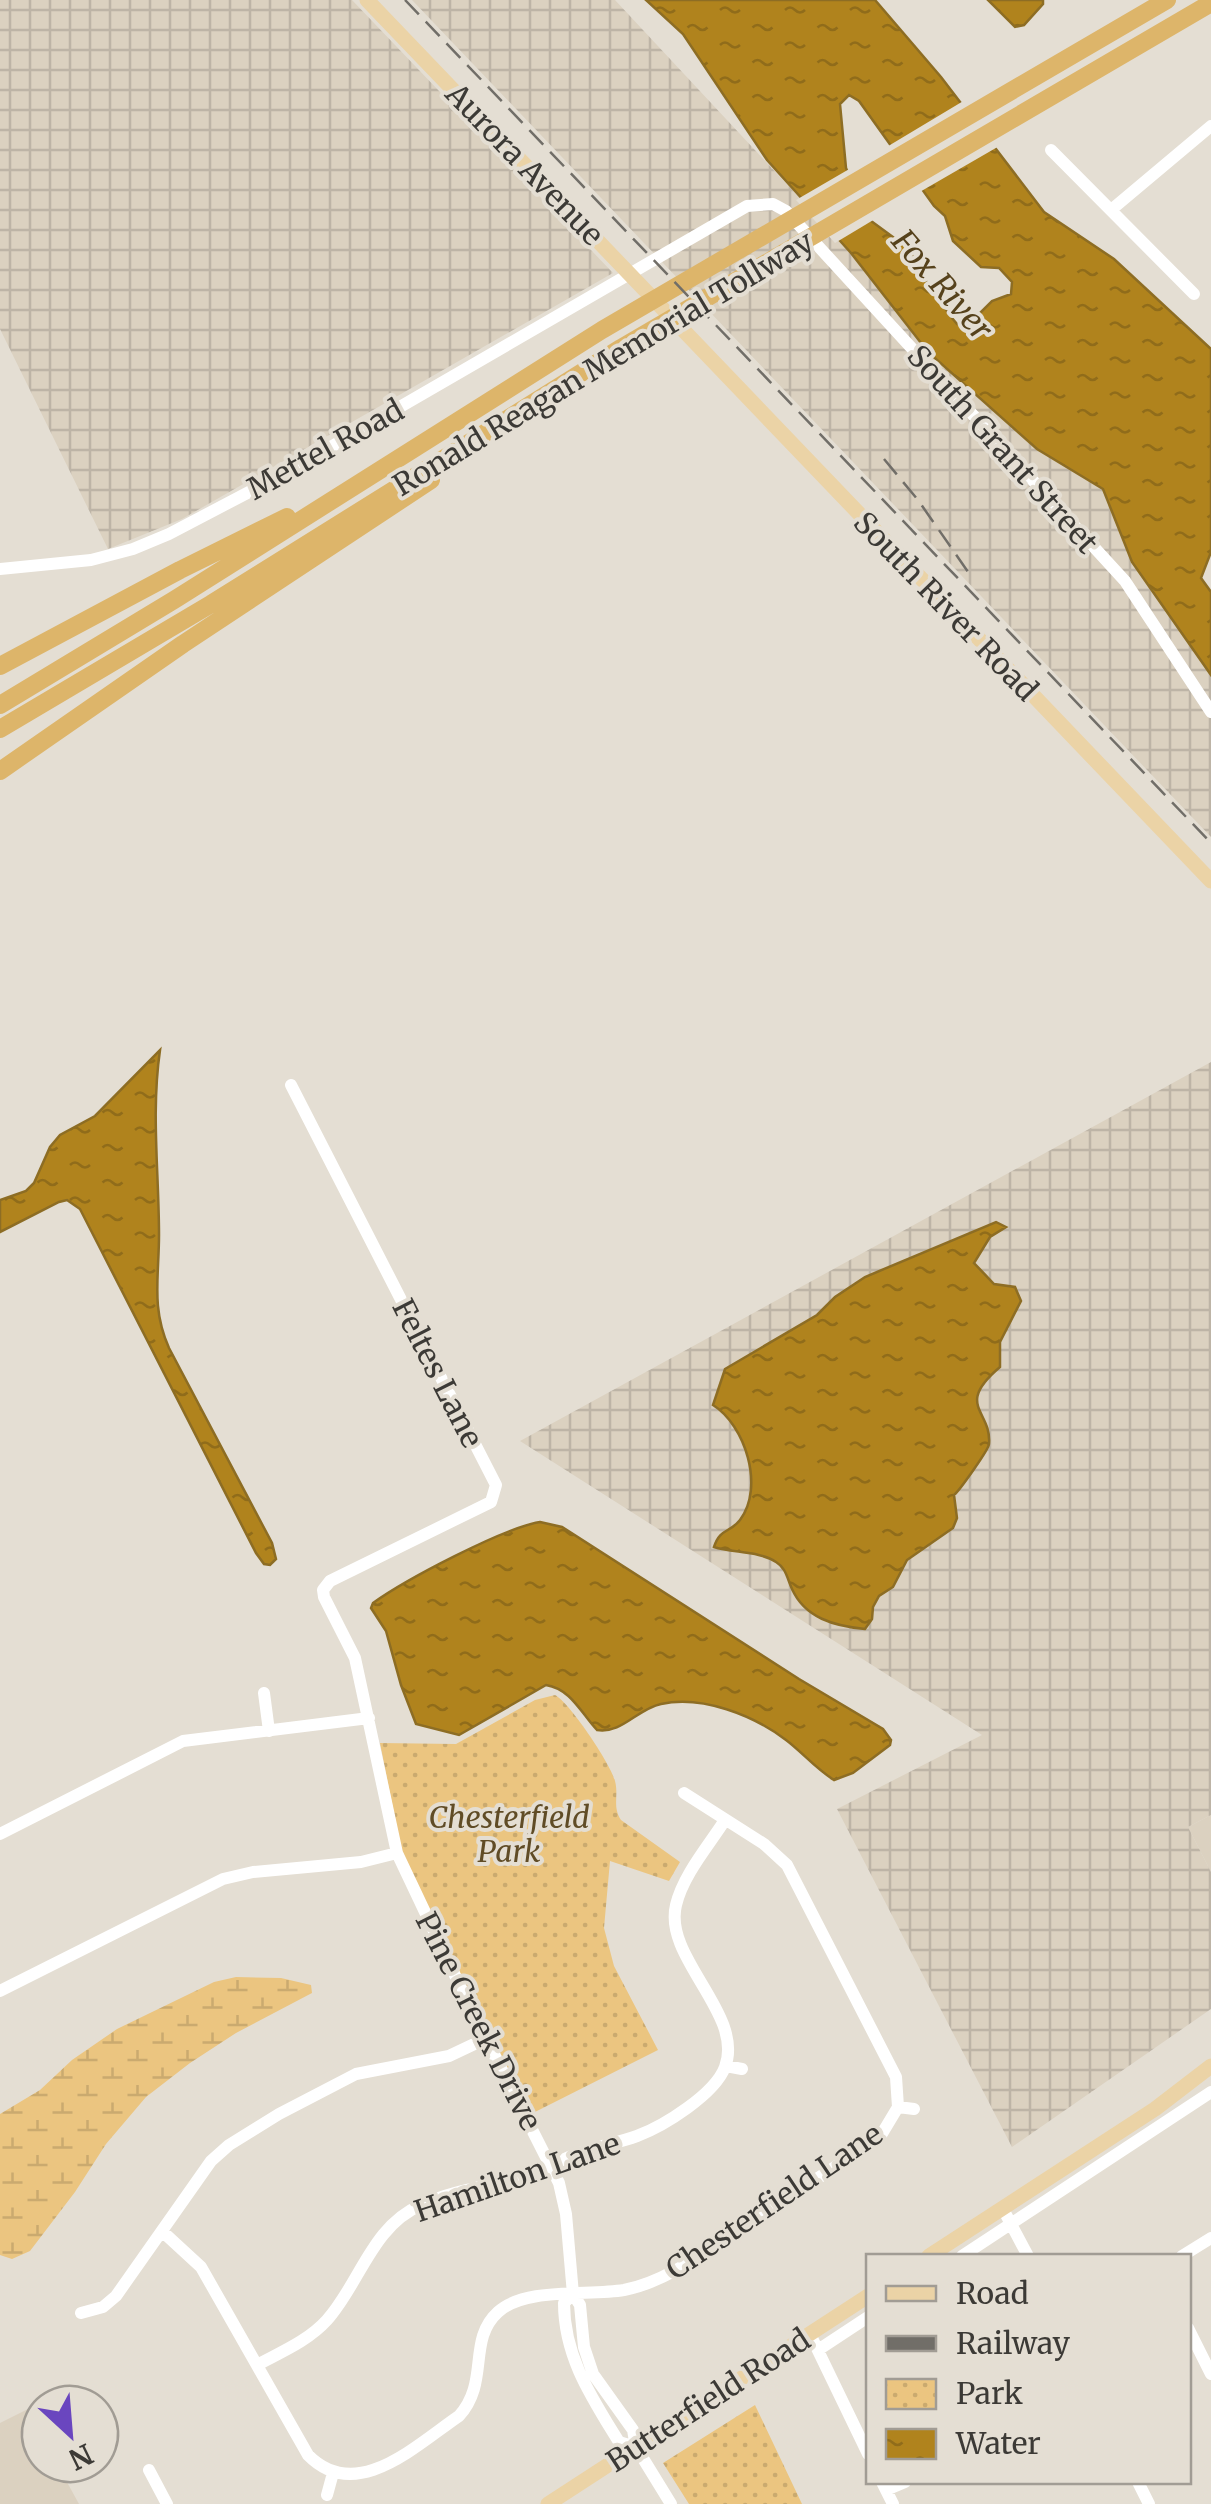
<svg xmlns="http://www.w3.org/2000/svg" width="1211" height="2504" viewBox="0 0 1211 2504" font-family="Merriweather,serif">
<style>
.built{fill:#dbd1c0}
.industrial{fill:url(#industrial-grid)}
.wetland{fill:url(#wetland-marsh)}
.park{fill:url(#park-dots)}
.water{fill:url(#water-ripples);stroke:#8d6d24;stroke-width:2.5;fill-rule:evenodd}
.pier{fill:#e4ded3}
.lines{fill:none;stroke-linecap:round;stroke-linejoin:round}
.minor{stroke:#fff;stroke-width:12}
.major{stroke:#ebd3a6;stroke-width:15}
.highway{stroke:#ddb56a;stroke-width:18}
.rail{stroke:#716e68;stroke-width:2.5;stroke-dasharray:20 10;stroke-linecap:butt}
.labels{text-anchor:middle;dominant-baseline:central;stroke-width:8;stroke-linejoin:round;paint-order:stroke}
.street-label{font-size:30px;fill:#3c3a36;stroke:#e4ded3}
.park-label{font-size:30px;font-style:italic;fill:#604c26;stroke:#e4ded3}
.water-label{font-size:32px;font-style:italic;fill:#56421c;stroke:#e4ded3}
</style>
<defs>
<pattern id="industrial-grid" width="8" height="8" patternUnits="userSpaceOnUse" patternTransform="scale(2.5)"><rect width="8" height="8" fill="#dbd1c0"/><path d="M0 4h8M4 0v8" fill="none" stroke="#bdb4a6"/></pattern>
<pattern id="wetland-marsh" width="20" height="14" patternUnits="userSpaceOnUse" patternTransform="scale(2.5)"><rect width="20" height="14" fill="#ebc580"/><path d="M1 5h8M5 5V1M11 12h8M15 12V8" fill="none" stroke="#caaa6f"/></pattern>
<pattern id="park-dots" width="8" height="8" patternUnits="userSpaceOnUse" patternTransform="scale(2.5)"><rect width="8" height="8" fill="#ebc580"/><path d="M2 2h.1M6 6h.1" fill="none" stroke="#caaa6f" stroke-width="1.8" stroke-linecap="round"/></pattern>
<pattern id="water-ripples" width="26" height="14" patternUnits="userSpaceOnUse" patternTransform="scale(2.5)"><rect width="26" height="14" fill="#b0831d"/><path d="M2 4q2-2 4 0t4 0M15 11q2-2 4 0t4 0" fill="none" stroke="#906c1a"/></pattern>
</defs>
<rect width="100%" height="100%" fill="#e4ded3"/>
<!-- built -->
<path class="built" d="M1211 1815V1872L1188 1827Z
M28 2409 40 2432V2464H57L79 2504H0V2423Z"/>
<!-- industrial -->
<path class="industrial" d="M0 0H352L613 273 182 519 108 549 0 329Z
M412 0H615L851 253 928 352 1082 477 1103 489 1132 562 1211 675V837Z
M1211 1062V1815L1188 1827 1211 1872V2009L1012 2147 837 1809 982 1735 520 1441Z"/>
<!-- wetland -->
<path class="wetland" d="M236 1977 281 1978 311 1985 312 1993 236 2033 190 2063 146 2097 106 2144 75 2192 30 2251 12 2259 0 2255V2114L40 2090 72 2060 117 2029 214 1982Z"/>
<!-- park -->
<path class="park" d="M555 1695C569 1702 611 1764 615 1781 619 1796 612 1806 621 1820L680 1862 669 1881 610 1861 604 1928 614 1966 658 2050 531 2114 410 1873 401 1848 380 1743 456 1744 535 1700Z
M755 2405 802 2504H689L663 2463Z"/>
<!-- water -->
<path class="water" d="M646 0H875L941 77 1044 212 1114 259 1211 349V552L1201 578 1211 592V675L1132 562 1103 489 1037 449 928 352 851 253 767 160 683 34ZM849 95 859 101 934 206 945 216 953 241 981 267 999 268 1012 282 1011 294 992 301 970 323 957 324 952 318 916 267 912 251 867 218 846 168 840 104Z
M988 0H1043V4L1024 25 1015 27Z
M160 1050C151 1113 159 1172 159 1235 159 1277 151 1308 169 1348L272 1543 276 1559 270 1565 264 1564 256 1553 80 1209 67 1200 59 1202 0 1232V1200L26 1191 34 1183 50 1147 60 1135 95 1116Z
M996 1222 1006 1227 990 1237 974 1263 994 1284 1015 1287 1021 1301 1000 1342V1367C954 1406 992 1410 989 1444 989 1449 960 1490 954 1495L957 1518 953 1528 907 1560 893 1587 879 1596 873 1607 872 1619 865 1629C834 1626 805 1618 792 1589 787 1578 786 1568 776 1562 760 1551 732 1553 714 1547 720 1528 730 1533 740 1520 765 1487 745 1425 713 1405L725 1369 817 1315 835 1297 865 1277Z
M540 1522 562 1527 799 1679 883 1729 891 1740 890 1745 853 1773 834 1780C816 1769 802 1752 786 1740 753 1715 702 1695 661 1704 637 1709 622 1734 597 1730 581 1713 571 1689 546 1685L459 1735 416 1724 401 1685 386 1631 371 1608 373 1603C405 1580 503 1528 540 1522Z"/>
<!-- pier -->
<path class="pier" d="M965 100 1001 145 918 193 885 148Z
M851 168 875 219 835 243 796 200Z"/>
<g class="lines">
<!-- minor -->
<path class="minor" d="M1051 150 1194 294
M1111 210 1211 126
M0 569 91 560 133 549 169 534 291 470 747 206 773 204 786 211 1125 581 1211 712
M291 1085 496 1485 491 1502 330 1581 323 1590 324 1597 355 1658 397 1853 469 2005 559 2183 566 2214 573 2294 580 2305 584 2347 593 2374 633 2430 636 2447 671 2504
M264 1693 269 1731
M0 1834 183 1741 369 1718
M0 1991 223 1879 253 1872 361 1862 397 1853
M726 2066 742 2069
M898 2107 914 2109
M1003 2209 1028 2256
M163 2232 201 2267 308 2455C356 2504 415 2446 459 2416 490 2382 467 2340 498 2312 525 2287 588 2296 624 2290 671 2281 712 2246 752 2221 794 2193 838 2166 880 2137L898 2107 896 2077 787 1865 764 1844 684 1793
M962 2256 1211 2092
M1182 2256 1211 2238
M573 2294 564 2303C564 2357 592 2398 619 2442L636 2447
M81 2313 103 2307 116 2296 211 2161 229 2145 279 2114 356 2074 449 2056 487 2038
M1188 2328 1211 2374
M810 2334 868 2454
M818 2350 868 2317
M257 2365C281 2352 308 2341 327 2320 360 2283 372 2226 421 2205 453 2190 490 2186 523 2177 543 2171 560 2160 579 2153 598 2146 618 2143 637 2136 664 2126 715 2094 725 2067 745 2014 663 1958 676 1905 683 1875 709 1845 725 1820
M149 2470 167 2504
M882 2482 893 2504
M1138 2482 1149 2504
M886 2490 905 2482
M327 2495 333 2473"/>
<!-- major -->
<path class="major" d="M367 0 1211 881
M929 2256 1155 2109 1211 2066
M548 2504 868 2296"/>
<!-- highway -->
<path class="highway" d="M0 666 180 570 287 517
M0 705 174 600 602 330 1167 0
M0 729 211 604 621 348 1211 3
M0 771 183 644 431 480"/>
<!-- rail -->
<path class="rail" d="M405 0 1211 843
M884 459 918 500 973 579"/>
</g>
<g class="labels">
<!-- street labels -->
<g class="street-label">
<text transform="translate(525 164) rotate(46)">Aurora Avenue</text>
<text transform="translate(603 363) rotate(-31)">Ronald Reagan Memorial Tollway</text>
<text transform="translate(325 449) rotate(-29)">Mettel Road</text>
<text transform="translate(1003 449) rotate(48)">South Grant Street</text>
<text transform="translate(946 606) rotate(46)">South River Road</text>
<text transform="translate(438 1373) rotate(63)">Feltes Lane</text>
<text transform="translate(479 2021) rotate(63)">Pine Creek Drive</text>
<text transform="translate(517 2177) rotate(-19)">Hamilton Lane</text>
<text transform="translate(774 2201) rotate(-34)">Chesterfield Lane</text>
<text transform="translate(708 2400) rotate(-33)">Butterfield Road</text>
</g>
<!-- park labels -->
<g class="park-label">
<text x="509" y="1817">Chesterfield<tspan x="509" dy="34">Park</tspan></text>
</g>
<!-- water labels -->
<g class="water-label">
<text transform="translate(942 285) rotate(49)">Fox River</text>
</g>
</g>
<!-- legend -->
<rect x="866" y="2254" width="325" height="230" fill="#e4ded3" stroke="#a19c94" stroke-width="2.5"/>
<rect x="886" y="2286" width="50" height="15" fill="#ebd3a6" stroke="#a19c94" stroke-width="2.5"/>
<text x="956" y="2304" font-size="30" fill="#3c3a36">Road</text>
<rect x="886" y="2336" width="50" height="15" fill="#716e68" stroke="#a19c94" stroke-width="2.5"/>
<text x="956" y="2354" font-size="30" fill="#3c3a36">Railway</text>
<rect x="886" y="2379" width="50" height="30" fill="url(#park-dots)" stroke="#a19c94" stroke-width="2.5"/>
<text x="956" y="2404" font-size="30" fill="#3c3a36">Park</text>
<rect x="886" y="2429" width="50" height="30" fill="url(#water-ripples)" stroke="#a19c94" stroke-width="2.5"/>
<text x="956" y="2454" font-size="30" fill="#3c3a36">Water</text>
<!-- north arrow -->
<g transform="translate(70 2434) rotate(154)"><circle r="48" fill="#e4ded3" stroke="#a19c94" stroke-width="2.5"/>
<path d="M0-8L18 38L0 25L-18 38Z" fill="#6a46bf"/>
<text y="-15" font-size="28" font-weight="bold" text-anchor="middle" fill="#3c3a36">N</text>
</g>
</svg>
